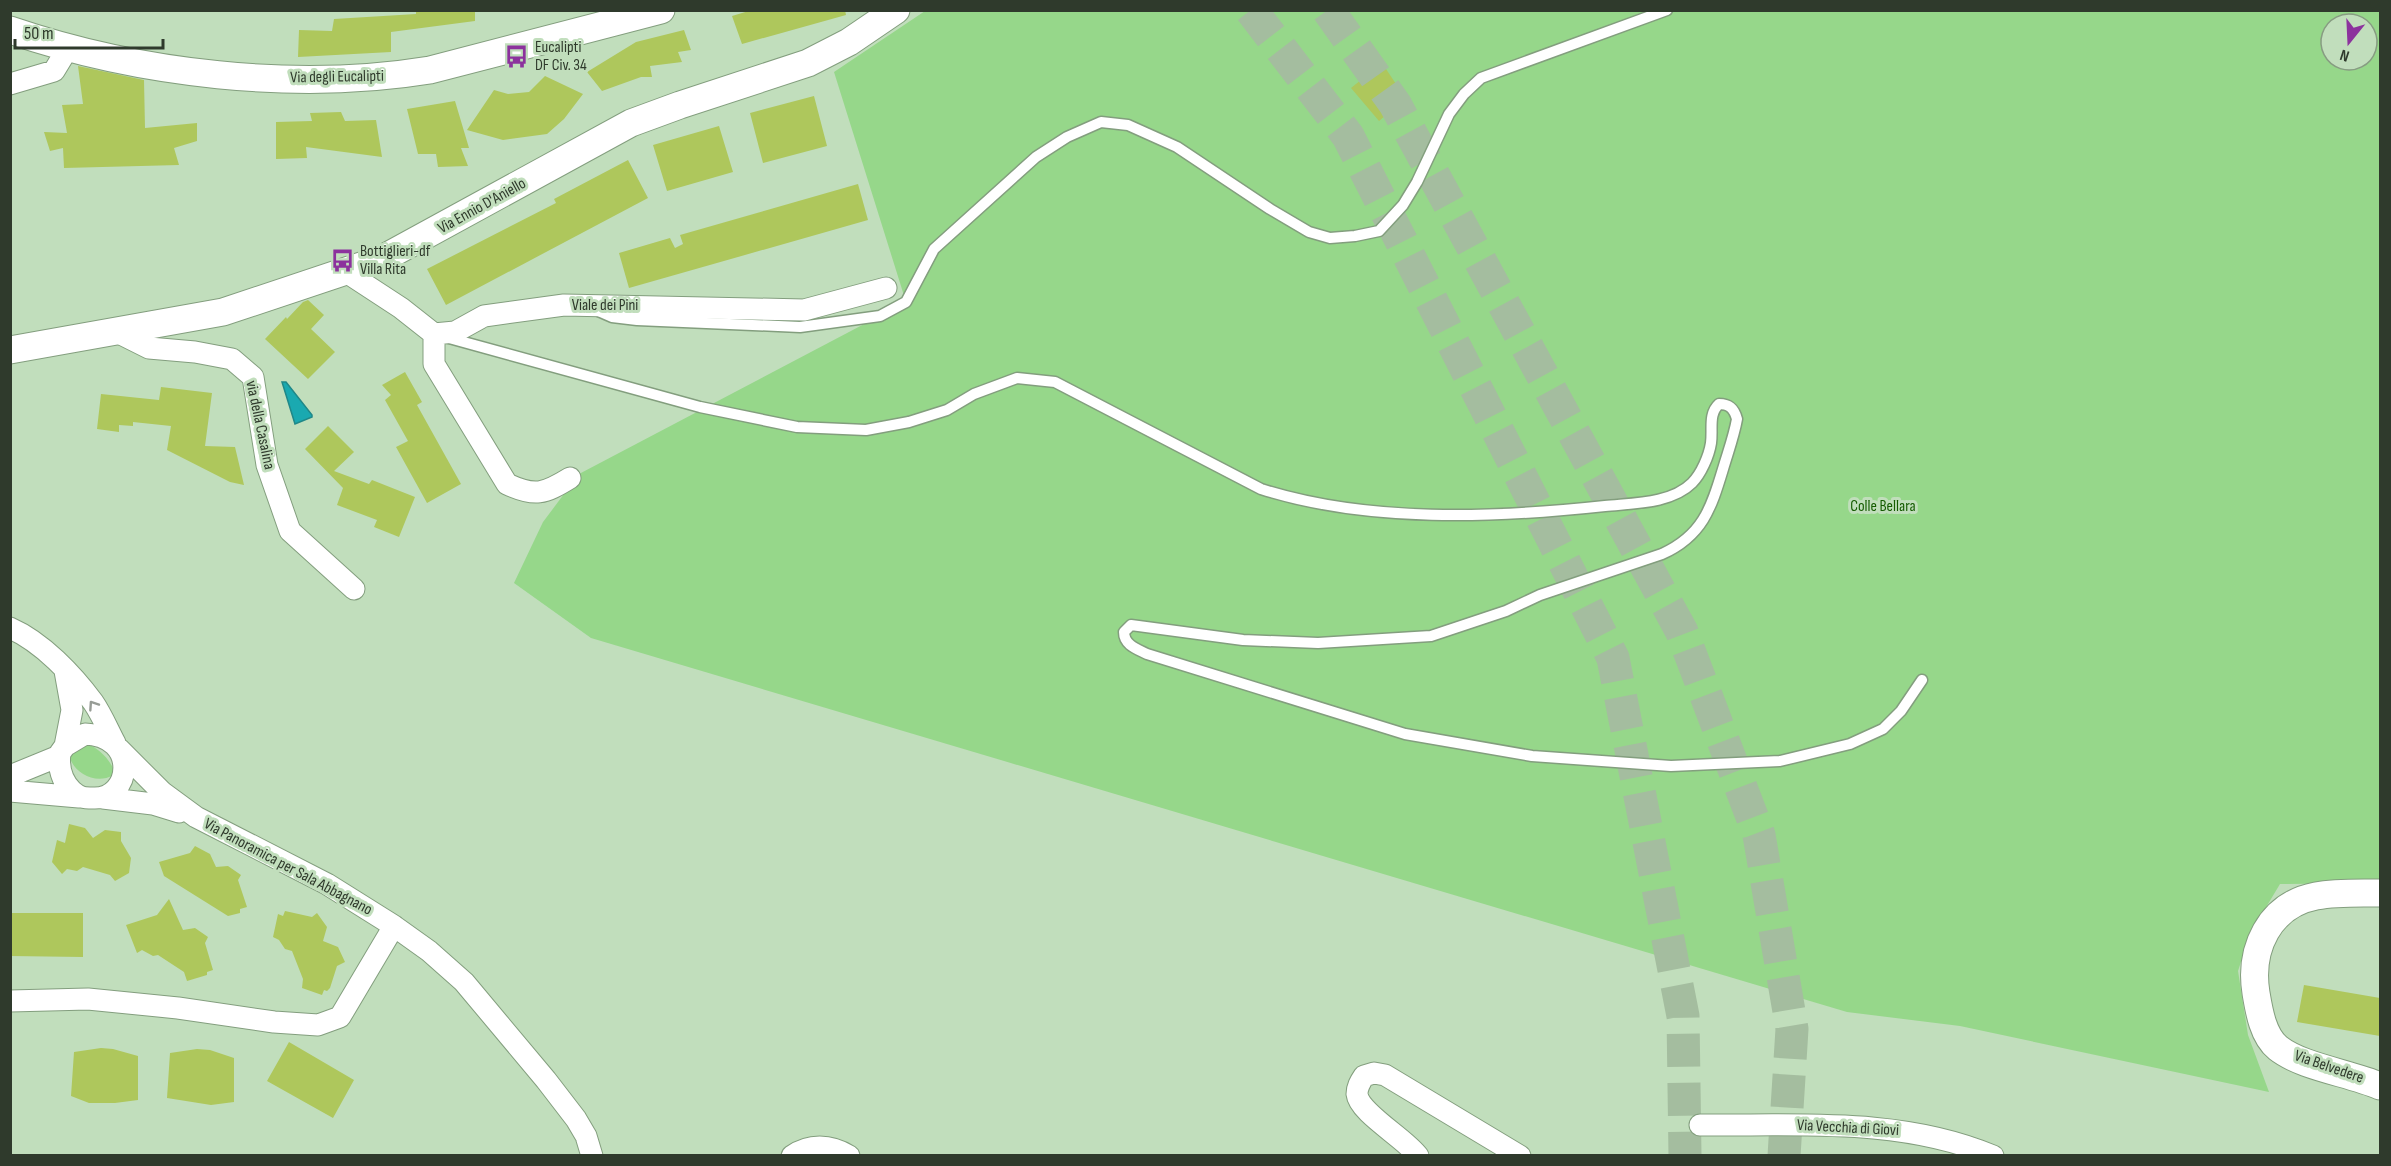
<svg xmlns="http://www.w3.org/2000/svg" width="2391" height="1166" viewBox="0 0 2391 1166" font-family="'Sofia Sans Condensed',sans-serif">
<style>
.green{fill:#96d78a;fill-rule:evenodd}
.water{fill:#1aa9b0;stroke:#208888;stroke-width:1.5}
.building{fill:#aec75c}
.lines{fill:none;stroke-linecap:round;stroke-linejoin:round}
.trunk-tunnel{stroke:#a4bd9f;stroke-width:33;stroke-dasharray:33 16;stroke-linecap:butt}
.service-casing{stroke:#839e7e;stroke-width:13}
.minor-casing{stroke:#839e7e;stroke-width:23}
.tertiary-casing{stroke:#839e7e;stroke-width:29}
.service{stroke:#fff;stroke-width:10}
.minor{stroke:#fff;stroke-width:21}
.tertiary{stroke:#fff;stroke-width:27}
.oneway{stroke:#979c96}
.labels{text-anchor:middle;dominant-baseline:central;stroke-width:6;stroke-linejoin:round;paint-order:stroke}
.poi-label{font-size:16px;fill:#2f3a2c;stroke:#c1debc;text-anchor:start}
.street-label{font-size:16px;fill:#2f3a2c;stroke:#c1debc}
.park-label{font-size:16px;fill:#155b01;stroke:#c1debc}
</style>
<rect width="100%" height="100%" fill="#c1debc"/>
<!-- green -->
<path class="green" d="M925 11H2380V883L2280 884 2250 934 2238 971 2248 1035 2269 1092 1960 1026 1847 1012 591 638 514 583 543 522 579 474 906 302 834 72ZM2331 24H2367V60H2331Z
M87 744C99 748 109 759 114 770L113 775C97 785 75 774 70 758L74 750Z"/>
<!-- water -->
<path class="water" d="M282 382H286L312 415V417L295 424Z"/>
<!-- building -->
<path class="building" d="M416 10H475V21L391 32V52L298 57 299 30 332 31 334 19 416 14Z
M752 10H845L846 15 742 44 732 16Z
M684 30 691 50 678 52 682 62 650 66 652 77H641L602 91 587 72 636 42Z
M1382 63 1398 87 1399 94 1395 99 1399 104 1379 121 1351 88Z
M78 66 144 80 145 128 197 123V141L174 148 179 165 64 168 63 148 50 151 44 132 67 133 62 105 83 104Z
M545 76 583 94 564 119 547 134 503 140 467 130 494 90 508 94 529 92Z
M814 96 827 146 763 163 750 113Z
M455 101 469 148H461L468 166 438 167 436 154H418L407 109Z
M341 112 345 121 376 120 382 157 306 147 307 158 276 159V122L312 121 310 113Z
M719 126 733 172 667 191 653 145Z
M628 160 648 198 446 305 427 269 556 203 554 199Z
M858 184 868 220 629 288 619 253 670 238 675 248 683 244 680 235Z
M308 300 324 315 311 329 335 352 308 379 265 339 286 317 287 319 303 302Z
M405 372 422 402 417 405 461 484 427 503 396 447 408 441 385 400 391 395 382 385Z
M161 387 212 393 205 446 235 447 244 485 230 482 167 450 171 426 133 422V426L119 425V432L97 429 101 394 159 400Z
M328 426 354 452 334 471 369 484 372 480 415 497 399 537 374 527 377 520 337 505 343 488 305 449Z
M69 824 85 828 93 838 105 830 121 832V841L131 858 129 873 115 881 110 875 83 867 77 871 67 869 62 874 52 862 57 840 65 843Z
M195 846 210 854 216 867 228 866 241 875 238 880 247 907 240 909V913L228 916 164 876 159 862 190 853Z
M169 899 183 930 195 928 208 937 205 943 213 970 207 972V975L187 981 184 972 158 955 153 956 142 950 137 953 126 925 157 915Z
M285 911 312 917 317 913 327 927 323 941 338 947 345 962 337 966 330 988 327 991 324 990 322 995 302 988 303 979 292 951 285 949 279 940 273 937 278 914 283 916Z
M10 913H83V957L10 956Z
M2304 985 2380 998V1036L2297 1022Z
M289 1042 354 1080 333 1118 267 1081Z
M101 1048 113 1049 138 1056V1100L115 1103H89L71 1096 74 1052Z
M197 1049 210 1050 234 1058V1102L211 1105 167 1098 170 1053Z"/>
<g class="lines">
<!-- trunk-tunnel -->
<path class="trunk-tunnel" d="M1251 10 1348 136 1613 658 1683 1016 1685 1156
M1328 10 1395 104 1682 632 1759 835 1792 1029 1784 1156"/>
<defs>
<path id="service" d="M596 310 612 317 637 320 800 327 880 316 906 302 934 249 1036 157 1067 137 1101 122 1128 125 1177 147 1270 209 1309 232 1330 238 1355 236 1379 231 1403 205 1417 182 1449 114 1464 94 1481 78 1667 10
M449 338 700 407 797 427 866 430 909 422 947 410 974 394 1017 378 1055 382 1261 489C1368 523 1494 518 1605 506 1632 503 1671 504 1692 483 1701 474 1709 456 1711 443 1713 429 1708 414 1719 404 1729 404 1734 408 1737 419 1734 436 1728 452 1723 469 1711 509 1702 536 1662 554L1540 595 1506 611 1431 636 1318 643 1243 640 1131 625 1124 632C1124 645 1137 649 1147 654L1405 734 1532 756 1671 766 1780 761 1850 744 1883 729 1901 711 1922 680"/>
<path id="minor" d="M10 84 54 71 68 48
M346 272 401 308 434 334 455 332 484 316 564 305 804 310 886 288
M117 332 149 348 195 352 232 359 253 377 267 465 290 531 354 589
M434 334V364L507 484C535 497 544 494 570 478
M10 628C42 642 73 675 93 702 102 715 108 730 115 743
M85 734C139 736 132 800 93 798 84 798 80 798 72 791 62 781 58 768 60 753L65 746Z
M65 746 72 710 65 671
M119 749 162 792 196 817 327 884 394 926 429 951 464 982 546 1080 576 1119 586 1136 592 1156
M10 776 59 756
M10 791 79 797
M103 798 153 804 179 812
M10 1001 88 999 178 1008 274 1022 318 1025 340 1017 394 926
M1700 1125C1797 1126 1901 1117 1993 1156
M792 1156C809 1144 830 1144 849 1156
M1418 1156C1405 1138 1359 1113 1357 1094 1357 1087 1360 1082 1364 1076L1374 1073 1385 1075 1520 1156"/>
<path id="tertiary" d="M10 30C139 74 296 92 430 70L661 10
M10 350 223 312 382 259 631 123 680 105 808 63 849 42 896 10
M2380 893C2359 893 2337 892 2316 896 2269 905 2249 949 2256 993 2259 1011 2263 1036 2278 1048 2302 1067 2350 1073 2380 1086"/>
</defs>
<!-- service casing -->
<use href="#service" class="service-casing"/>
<!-- minor casing -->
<use href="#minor" class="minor-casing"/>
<!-- tertiary casing -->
<use href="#tertiary" class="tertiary-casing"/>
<!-- service -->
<use href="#service" class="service"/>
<!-- minor -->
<use href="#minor" class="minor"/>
<!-- tertiary -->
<use href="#tertiary" class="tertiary"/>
</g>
<!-- one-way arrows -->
<defs><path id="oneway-chevron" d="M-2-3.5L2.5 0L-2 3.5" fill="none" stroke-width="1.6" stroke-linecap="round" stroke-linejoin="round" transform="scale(1.5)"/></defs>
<use class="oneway" href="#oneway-chevron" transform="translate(93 705) rotate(-124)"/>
<!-- icons -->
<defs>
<symbol id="bus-bare" viewBox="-9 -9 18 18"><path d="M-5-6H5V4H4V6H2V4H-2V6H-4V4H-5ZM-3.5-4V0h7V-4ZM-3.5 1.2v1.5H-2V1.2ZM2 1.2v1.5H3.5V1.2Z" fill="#8c329d" stroke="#c1debc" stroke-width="2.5" paint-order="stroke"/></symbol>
</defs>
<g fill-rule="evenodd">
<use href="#bus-bare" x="500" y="40" width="33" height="33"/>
<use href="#bus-bare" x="326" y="244" width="33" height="33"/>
</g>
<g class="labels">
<!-- poi labels -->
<g class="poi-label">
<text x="535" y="47">Eucalipti<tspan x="535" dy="18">DF Civ. 34</tspan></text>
<text x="360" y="251">Bottiglieri-df<tspan x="360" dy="18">Villa Rita</tspan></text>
</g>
<!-- street labels -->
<g class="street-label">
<text transform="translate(337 77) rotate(-1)">Via degli Eucalipti</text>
<text transform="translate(482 206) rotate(-29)">Via Ennio D'Aniello</text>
<text x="605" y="305">Viale dei Pini</text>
<text transform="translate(260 425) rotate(78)">via della Casalina</text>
<text transform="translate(288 867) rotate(28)">Via Panoramica per Sala Abbagnano</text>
<text transform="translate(2329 1067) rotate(19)">Via Belvedere</text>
<text transform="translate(1848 1128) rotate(3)">Via Vecchia di Giovi</text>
</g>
<!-- park labels -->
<g class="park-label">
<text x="1883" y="506">Colle Bellara</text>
</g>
</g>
<!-- border -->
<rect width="2391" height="1166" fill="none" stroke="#2f3a2c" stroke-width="24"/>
<!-- north arrow -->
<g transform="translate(2349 42) rotate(198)"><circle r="28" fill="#c1debc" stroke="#879c82" stroke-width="1.5"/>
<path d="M0-4.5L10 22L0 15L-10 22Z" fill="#8c329d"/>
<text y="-9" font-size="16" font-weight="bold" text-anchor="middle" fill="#2f3a2c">N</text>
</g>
<!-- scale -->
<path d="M15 39v9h148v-9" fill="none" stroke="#2f3a2c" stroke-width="3"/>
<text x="24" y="39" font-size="18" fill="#2f3a2c" stroke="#c1debc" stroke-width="4.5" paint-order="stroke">50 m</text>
</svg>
